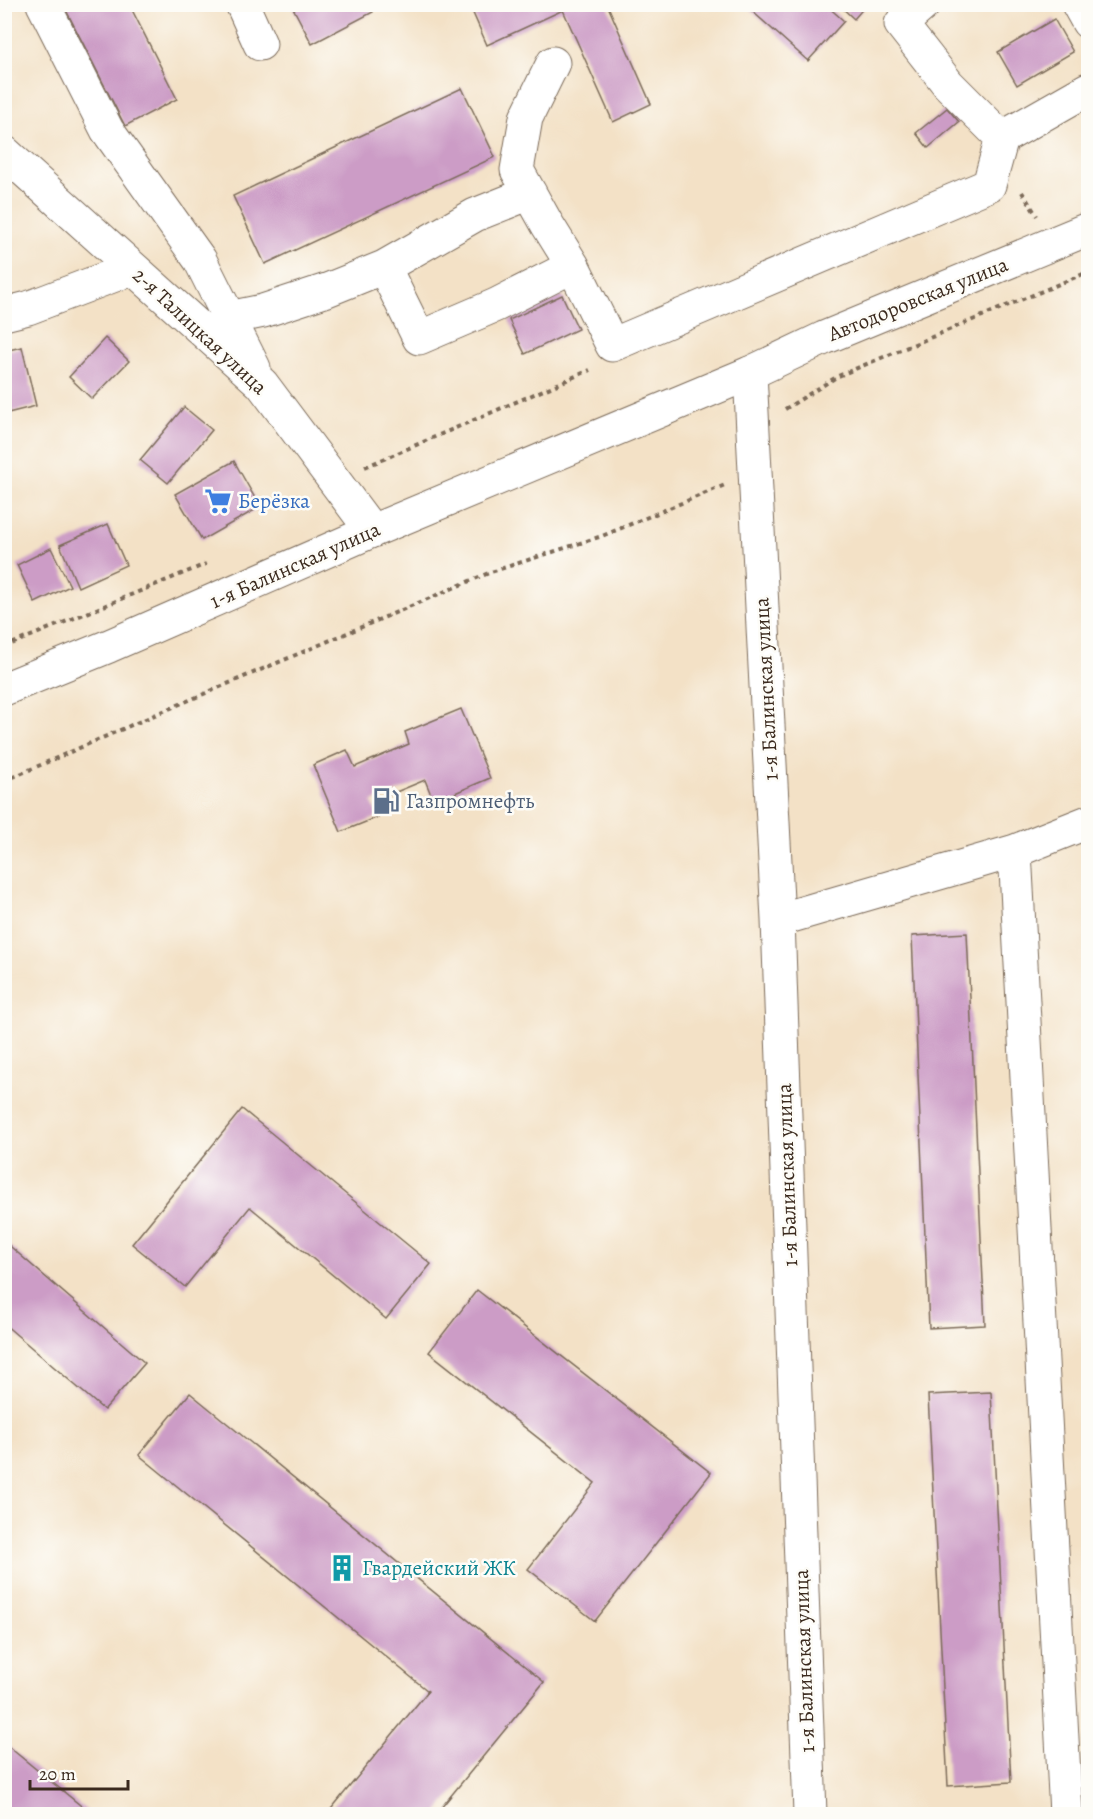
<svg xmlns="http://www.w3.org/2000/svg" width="1093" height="1819" viewBox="0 0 1093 1819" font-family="Alegreya,serif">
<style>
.building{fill:#cc9cc6}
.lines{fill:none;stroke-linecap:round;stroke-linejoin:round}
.minor-casing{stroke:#7b6a59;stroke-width:35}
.major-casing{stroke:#7b6a59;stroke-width:35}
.path{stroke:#7b6a59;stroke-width:4;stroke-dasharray:4.5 4.5;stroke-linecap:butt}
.minor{stroke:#fff;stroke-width:33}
.major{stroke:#fff;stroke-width:33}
.labels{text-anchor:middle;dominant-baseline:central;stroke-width:5;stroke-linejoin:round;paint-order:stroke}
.street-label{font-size:21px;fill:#3b2a1e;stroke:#fdfcf7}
.shop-label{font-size:21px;fill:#366cbe;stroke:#fdfcf7;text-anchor:start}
.service-label{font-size:21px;fill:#4e5e75;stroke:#fdfcf7;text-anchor:start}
.culture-label{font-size:21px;fill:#0d838f;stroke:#fdfcf7;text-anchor:start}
</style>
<rect width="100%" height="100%" fill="#fdfcf7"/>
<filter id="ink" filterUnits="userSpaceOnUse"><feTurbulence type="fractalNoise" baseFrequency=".0167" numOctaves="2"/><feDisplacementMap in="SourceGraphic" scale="12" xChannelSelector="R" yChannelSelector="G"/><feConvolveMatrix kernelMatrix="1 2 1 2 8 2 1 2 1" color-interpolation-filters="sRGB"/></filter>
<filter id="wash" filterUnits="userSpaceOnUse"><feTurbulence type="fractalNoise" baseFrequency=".008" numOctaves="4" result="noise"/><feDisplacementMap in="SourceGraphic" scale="24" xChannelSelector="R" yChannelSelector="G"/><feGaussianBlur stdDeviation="1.35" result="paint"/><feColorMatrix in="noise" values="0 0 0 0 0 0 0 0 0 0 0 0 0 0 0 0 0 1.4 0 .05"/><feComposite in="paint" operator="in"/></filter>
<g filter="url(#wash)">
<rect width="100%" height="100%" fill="#f3e1c6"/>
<g id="blocks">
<!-- building -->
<path class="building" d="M63 4H129L177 99 125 126Z
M291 4H369L373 12 312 44Z
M469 4H607L651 104 613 122 563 10 487 45Z
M744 4H825L844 21 808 61Z
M838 4H867L854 19Z
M1054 19 1073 52 1017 85 998 52Z
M462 88 495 157 265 264 233 196Z
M947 108 959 122 928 148 916 133Z
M562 295 578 329 525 354 509 320Z
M105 338 129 361 92 399 69 377Z
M22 347 36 406 4 414V351Z
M184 407 212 430 168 483 140 460Z
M234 461 260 507 202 540 175 494Z
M108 524 126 565 78 587 60 545Z
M51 548 70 586 35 603 17 565Z
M461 709 490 778 434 802 425 780 372 802 378 817 341 832 313 765 347 750 355 767 409 744 405 732Z
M967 933 985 1325 929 1328 912 936Z
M242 1109 431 1264 386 1319 250 1207 185 1287 132 1244Z
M4 1241 145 1363 104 1410 4 1324Z
M477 1290 711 1473 595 1621 528 1569 595 1483 429 1352Z
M991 1392 1011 1782 948 1786 928 1395Z
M190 1393 544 1682 436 1814H327L428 1691 139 1455Z
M4 1743 91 1814H4Z"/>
</g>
</g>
<g filter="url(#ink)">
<use href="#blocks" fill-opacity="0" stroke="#7b6a59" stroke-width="1.5"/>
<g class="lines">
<defs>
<path id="minor" d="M43 4 107 130 200 260 254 368
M242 4 260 44
M924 4 901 24 948 84 1002 138
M1078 4 1088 22
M553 63 526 118 517 170 547 224 573 266
M4 152 262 384 372 531
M384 267 419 338 496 305 573 266 612 345 989 185 1002 138 1088 89
M4 314 28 308 120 273 131 267
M229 318 263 311 327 290 384 267 475 215 530 193
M750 373 778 920 810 1814
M1015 851 1066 1814
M778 920 1015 851 1088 822"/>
<path id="major" d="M4 689 109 646 372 531 750 373 824 338 1088 229"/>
</defs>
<!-- minor casing -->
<use href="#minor" class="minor-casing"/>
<!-- major casing -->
<use href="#major" class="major-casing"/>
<!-- path -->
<path class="path" d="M1022 192 1037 216
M785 409 838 376 1088 272
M365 467 590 370
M4 647 206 564
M4 781 159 713 491 572 602 536 725 485"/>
<!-- minor -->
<use href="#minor" class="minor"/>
<!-- major -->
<use href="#major" class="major"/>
</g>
</g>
<!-- icons -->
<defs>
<symbol id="supermarket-bare" viewBox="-9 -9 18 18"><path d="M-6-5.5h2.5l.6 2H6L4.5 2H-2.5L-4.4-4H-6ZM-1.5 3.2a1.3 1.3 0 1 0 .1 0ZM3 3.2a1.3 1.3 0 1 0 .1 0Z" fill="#3f7fe0" stroke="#fdfcf7" stroke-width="2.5" paint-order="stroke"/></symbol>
<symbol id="fuel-bare" viewBox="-9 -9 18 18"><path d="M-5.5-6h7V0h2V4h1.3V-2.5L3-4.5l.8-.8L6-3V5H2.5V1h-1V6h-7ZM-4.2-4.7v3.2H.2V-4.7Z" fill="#5c6f8a" stroke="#fdfcf7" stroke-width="2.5" paint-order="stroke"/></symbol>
<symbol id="building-bare" viewBox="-9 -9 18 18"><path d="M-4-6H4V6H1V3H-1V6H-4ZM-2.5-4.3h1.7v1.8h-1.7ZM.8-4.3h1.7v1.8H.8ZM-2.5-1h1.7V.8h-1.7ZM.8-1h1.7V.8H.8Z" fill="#0f9aa8" stroke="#fdfcf7" stroke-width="2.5" paint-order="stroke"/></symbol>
</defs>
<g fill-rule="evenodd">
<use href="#supermarket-bare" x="199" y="482" width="38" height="38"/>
<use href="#fuel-bare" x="367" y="782" width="38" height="38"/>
<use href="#building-bare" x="323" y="1549" width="38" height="38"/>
</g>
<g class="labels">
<!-- street labels -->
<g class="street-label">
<text transform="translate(918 299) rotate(-22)">Автодоровская улица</text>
<text transform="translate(200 331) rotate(43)">2-я Талицкая улица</text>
<text transform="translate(295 565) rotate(-24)">1-я Балинская улица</text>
<text transform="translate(766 689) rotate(-93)">1-я Балинская улица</text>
<text transform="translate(787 1175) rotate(-92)">1-я Балинская улица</text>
<text transform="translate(804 1661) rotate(-92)">1-я Балинская улица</text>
</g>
<!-- shop labels -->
<g class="shop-label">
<text x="238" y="501">Берёзка</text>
</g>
<!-- service labels -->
<g class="service-label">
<text x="406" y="801">Газпромнефть</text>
</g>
<!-- culture labels -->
<g class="culture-label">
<text x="362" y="1568">Гвардейский ЖК</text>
</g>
</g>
<!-- margin -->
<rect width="1093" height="1819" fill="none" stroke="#fdfcf7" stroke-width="24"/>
<!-- scale -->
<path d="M30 1780v9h98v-9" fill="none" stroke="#3b2a1e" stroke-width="3"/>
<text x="39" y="1780" font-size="18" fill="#3b2a1e" stroke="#fdfcf7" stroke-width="4.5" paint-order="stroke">20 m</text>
</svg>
